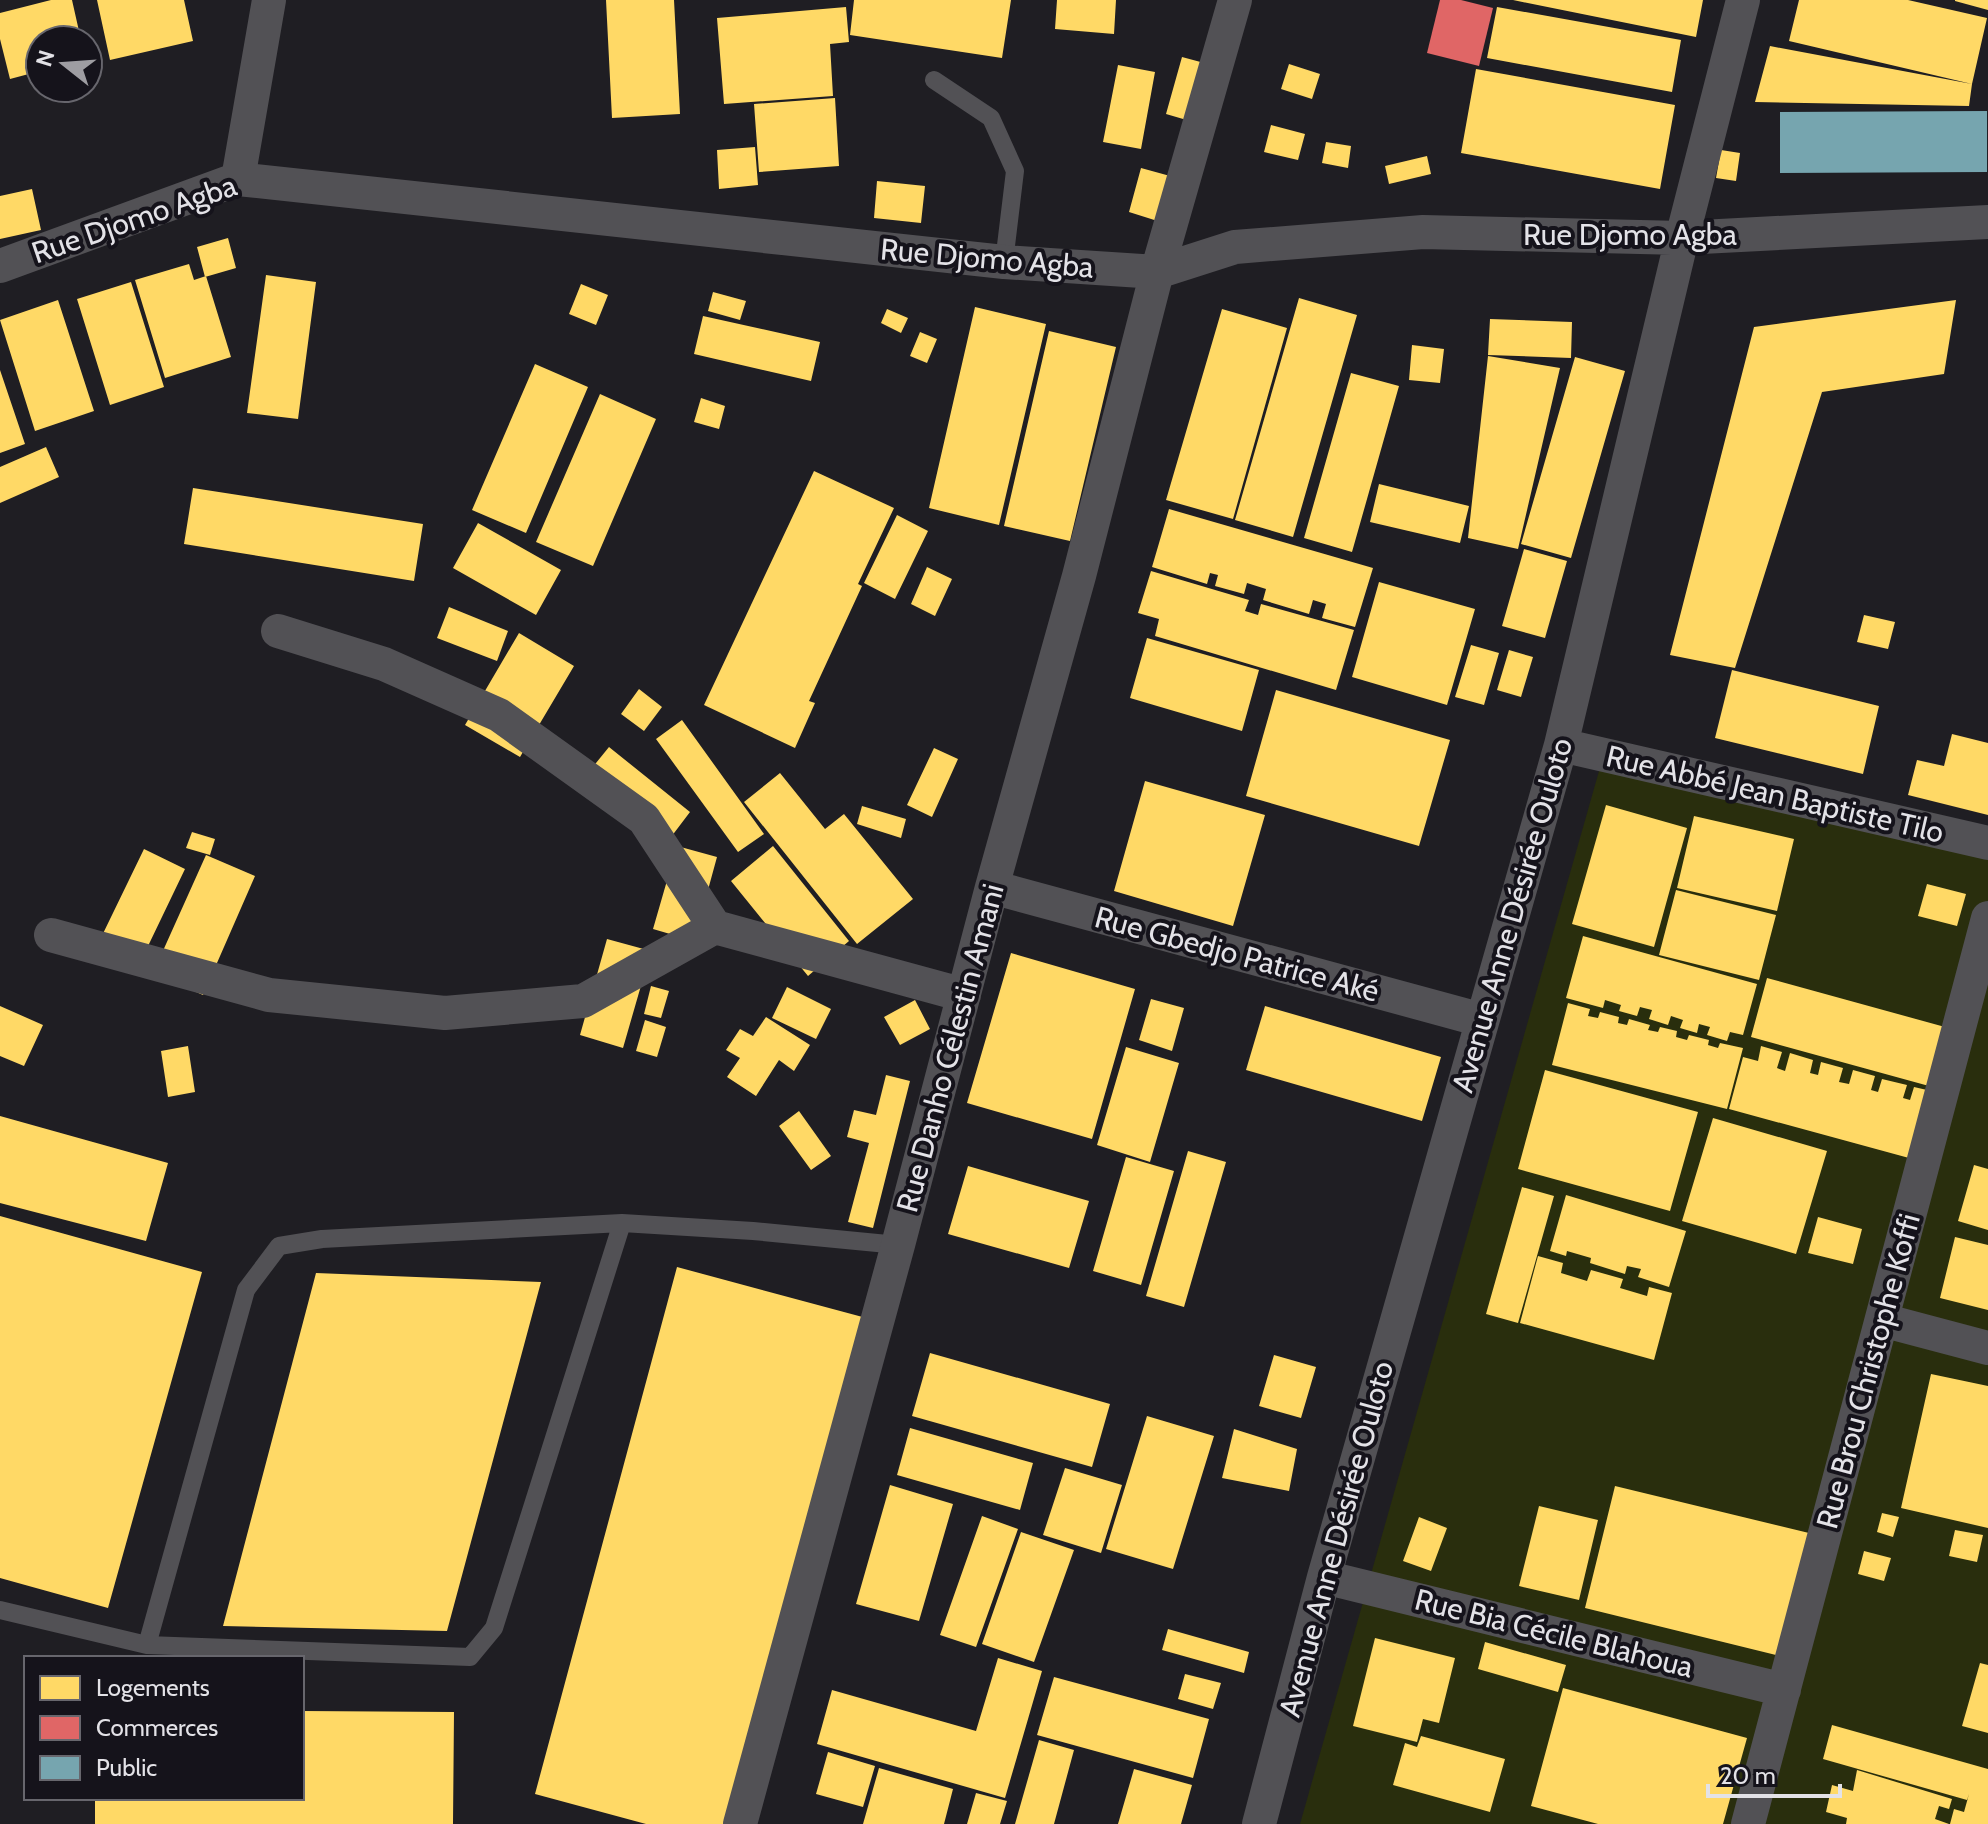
<svg xmlns="http://www.w3.org/2000/svg" width="1988" height="1824" viewBox="0 0 1988 1824" font-family="Cabin,sans-serif">
<style>
.green{fill:#292e0d}
.homes{fill:#ffd966}
.shops{fill:#e06666}
.public{fill:#76a5af}
.lines{fill:none;stroke-linecap:round;stroke-linejoin:round}
.service{stroke:#525155;stroke-width:18}
.minor{stroke:#525155;stroke-width:34}
.labels{text-anchor:middle;dominant-baseline:central;stroke-width:8;stroke-linejoin:round;paint-order:stroke}
.street-label{font-size:30px;fill:#e3e2e7;stroke:#15131b}
</style>
<rect width="100%" height="100%" fill="#1f1e23"/>
<!-- green -->
<path class="green" d="M1603 757 1988 848V1824H1300Z"/>
<!-- homes -->
<path class="homes" d="M51 0H72L81 40H40V71L10 79 0 39V13Z
M97 0H184L193 41 110 60Z
M606 0H674L680 114 612 118Z
M854 0H1011L1002 58 850 35Z
M1057 0H1116L1114 34 1055 29Z
M1513 0H1703L1696 37Z
M1799 0H1908L1987 18 1972 84 1789 41Z
M1955 0H1988V10L1955 1Z
M846 7 849 42 830 44 833 96 724 104 717 18Z
M1497 7 1681 40 1672 92 1487 58Z
M1770 46 1972 84 1969 106 1755 102Z
M1182 57 1208 64 1190 121 1166 114Z
M1289 64 1320 74 1312 99 1281 89Z
M1118 65 1155 72 1141 149 1103 142Z
M1476 69 1675 105 1660 189 1461 153Z
M835 98 839 166 759 172 754 104Z
M1271 125 1305 134 1298 160 1264 152Z
M1326 142 1351 146 1348 168 1322 163Z
M755 147 758 185 719 189 717 150Z
M1721 150 1740 153 1736 181 1716 178Z
M1427 156 1431 174 1389 184 1385 166Z
M1141 168 1181 179 1167 224 1129 212Z
M877 181 925 186 921 223 874 218Z
M32 189 41 230 0 239V196Z
M228 238 236 268 205 277 197 247Z
M189 264 194 280 206 276 231 357 165 378 135 280Z
M266 275 316 282 298 419 247 413Z
M131 282 164 387 110 405 77 299Z
M581 284 608 295 596 325 569 314Z
M713 292 746 301 740 320 708 311Z
M1299 298 1357 315 1293 537 1235 520Z
M58 300 94 411 35 431 0 320Z
M1956 300 1944 374 1822 392 1735 668 1670 655 1754 327Z
M975 307 1046 324 999 525 929 508Z
M887 309 908 318 901 333 881 323Z
M1222 309 1287 328 1233 519 1166 500Z
M703 316 820 342 811 381 694 354Z
M1490 319 1572 322 1571 358 1488 355Z
M1049 331 1116 347 1070 541 1004 526Z
M920 332 937 339 927 363 910 356Z
M1412 345 1444 349 1440 383 1409 380Z
M1488 356 1560 368 1518 549 1468 538Z
M1575 357 1625 371 1571 558 1521 544Z
M535 364 588 387 526 533 472 510Z
M0 370 25 444 0 453Z
M1351 373 1399 386 1352 552 1304 538Z
M600 394 656 419 593 566 536 542Z
M701 398 725 406 719 429 694 422Z
M46 447 59 477 0 503V467Z
M814 471 894 508 858 584 862 586 809 701 815 703 795 748 704 705Z
M1379 484 1469 506 1460 543 1370 522Z
M193 488 423 524 414 581 184 544Z
M1169 509 1373 568 1355 627 1322 618 1326 604 1313 600 1309 614 1263 600 1266 589 1247 583 1244 594 1215 586 1218 575 1210 573 1207 584 1152 567Z
M897 515 928 531 895 599 864 583Z
M478 523 561 570 536 615 453 568Z
M1524 549 1567 561 1545 638 1502 626Z
M927 567 952 579 935 616 911 604Z
M1151 571 1249 600 1245 611 1258 615 1261 604 1354 630 1336 690 1155 636 1159 619 1138 613Z
M1379 582 1475 609 1447 705 1352 677Z
M449 607 508 631 497 661 437 638Z
M1864 615 1895 622 1888 649 1857 642Z
M519 633 574 666 520 757 465 725Z
M1147 638 1259 670 1242 731 1130 698Z
M1471 645 1499 653 1484 705 1455 697Z
M1509 650 1533 657 1521 697 1497 690Z
M1732 670 1879 706 1863 774 1715 738Z
M639 689 662 707 644 731 621 714Z
M1276 690 1450 740 1419 846 1246 796Z
M682 720 764 834 738 852 656 739Z
M1952 734 1988 743V815L1908 795 1917 760 1944 766Z
M609 747 690 812 665 845 583 779Z
M934 748 958 759 932 817 907 805Z
M780 773 825 829 844 814 913 899 857 944 744 802Z
M1145 781 1265 815 1233 926 1114 891Z
M1606 805 1687 828 1654 947 1572 924Z
M862 806 906 819 901 838 857 824Z
M1694 816 1794 839 1777 911 1677 888Z
M192 832 215 839 210 855 186 848Z
M677 846 717 857 694 941 653 929Z
M773 846 849 941 808 976 731 881Z
M144 849 185 869 137 969 96 948Z
M206 855 255 876 203 995 153 973Z
M1927 884 1966 894 1957 926 1918 916Z
M1676 890 1776 915 1759 980 1659 955Z
M1583 936 1757 984 1743 1035 1730 1032 1727 1041 1707 1035 1710 1027 1699 1024 1697 1033 1680 1028 1683 1020 1671 1016 1668 1025 1649 1019 1652 1010 1640 1007 1637 1016 1619 1011 1621 1005 1605 1000 1603 1008 1566 998Z
M607 939 651 951 623 1048 580 1035Z
M1011 953 1135 989 1092 1139 967 1103Z
M1767 978 1945 1027 1929 1086 1751 1037Z
M651 986 669 991 661 1018 644 1014Z
M787 987 831 1009 816 1039 772 1018Z
M1151 999 1184 1008 1172 1051 1139 1040Z
M915 1000 930 1029 900 1045 884 1017Z
M1568 1003 1590 1009 1588 1016 1598 1018 1600 1012 1619 1017 1618 1023 1627 1025 1629 1019 1650 1025 1648 1030 1658 1032 1660 1027 1677 1031 1676 1037 1687 1040 1689 1035 1709 1040 1708 1045 1718 1048 1720 1043 1743 1048 1727 1109 1552 1065Z
M0 1006 43 1025 24 1066 0 1056Z
M1265 1006 1441 1057 1422 1121 1246 1070Z
M766 1017 810 1045 794 1071 779 1060 756 1096 727 1077 740 1058 726 1050 740 1029 753 1036Z
M645 1020 666 1027 657 1057 636 1051Z
M188 1046 195 1092 168 1097 161 1051Z
M1761 1046 1782 1052 1777 1068 1785 1071 1790 1053 1813 1060 1810 1073 1818 1075 1821 1062 1843 1068 1839 1082 1849 1084 1853 1070 1875 1076 1871 1090 1878 1092 1882 1079 1907 1085 1903 1098 1910 1100 1914 1087 1927 1090 1909 1158 1729 1109 1743 1057 1758 1061Z
M1126 1047 1179 1063 1150 1162 1097 1145Z
M1545 1070 1698 1112 1670 1211 1518 1169Z
M886 1075 910 1081 873 1228 848 1222 869 1143 847 1137 854 1110 876 1115Z
M799 1111 831 1156 811 1170 779 1126Z
M0 1116 168 1163 146 1241 0 1203Z
M1713 1118 1827 1151 1796 1254 1682 1221Z
M1188 1151 1226 1162 1184 1307 1146 1296Z
M1126 1157 1174 1171 1141 1285 1093 1271Z
M1974 1165 1988 1169V1230L1958 1221Z
M968 1166 1089 1201 1069 1268 948 1234Z
M1522 1187 1554 1196 1518 1323 1486 1314Z
M1566 1195 1686 1231 1669 1287 1638 1277 1641 1269 1627 1266 1625 1274 1590 1263 1591 1258 1567 1251 1566 1256 1550 1251Z
M0 1216 202 1272 108 1608 0 1578Z
M1818 1217 1862 1229 1853 1264 1808 1253Z
M1955 1237 1988 1245V1310L1940 1298Z
M1538 1256 1563 1263 1561 1273 1587 1281 1591 1270 1623 1279 1620 1288 1647 1296 1649 1287 1672 1293 1654 1360 1520 1323Z
M677 1267 870 1319 733 1824H646L535 1794Z
M316 1273 541 1282 447 1631 223 1626Z
M930 1353 1110 1404 1092 1467 912 1416Z
M1274 1355 1316 1367 1301 1418 1259 1406Z
M1931 1374 1988 1386V1528L1901 1508Z
M1147 1416 1214 1436 1173 1569 1106 1549Z
M910 1428 1033 1463 1020 1510 897 1475Z
M1234 1429 1297 1449 1289 1491 1222 1478Z
M1065 1468 1122 1485 1101 1553 1043 1535Z
M890 1485 953 1504 919 1621 856 1604Z
M1615 1486 1809 1533 1780 1656 1585 1608Z
M1539 1506 1598 1520 1579 1600 1519 1586Z
M1882 1513 1899 1517 1893 1537 1877 1532Z
M982 1516 1018 1529 976 1647 940 1635Z
M1419 1517 1447 1528 1431 1571 1403 1561Z
M1955 1530 1983 1535 1977 1562 1949 1556Z
M1021 1532 1074 1550 1034 1662 982 1644Z
M1864 1551 1891 1558 1884 1581 1858 1574Z
M1168 1629 1249 1652 1244 1673 1162 1650Z
M1375 1638 1455 1658 1439 1723 1423 1719 1417 1742 1353 1726Z
M1485 1642 1566 1665 1558 1692 1478 1669Z
M998 1658 1042 1671 1005 1798 817 1744 832 1690 976 1731Z
M1980 1663 1988 1665V1733L1962 1726Z
M1185 1674 1221 1683 1213 1709 1178 1699Z
M1054 1677 1209 1719 1193 1778 1037 1735Z
M1563 1688 1747 1738 1723 1824H1598L1531 1806Z
M302 1711 454 1712 453 1824H95V1798H302Z
M1832 1725 1988 1769V1824H1950L1954 1809 1964 1812 1969 1794 1967 1800 1823 1759Z
M1421 1736 1505 1759 1490 1812 1393 1785 1405 1743 1417 1747Z
M1039 1740 1074 1750 1054 1824H1015Z
M828 1752 875 1766 863 1807 816 1794Z
M879 1768 953 1789 944 1824H863Z
M1134 1769 1192 1785 1181 1824H1118Z
M1857 1770 1952 1799 1949 1809 1939 1806 1935 1819 1949 1824H1846L1847 1818 1826 1812 1832 1785 1853 1791Z
M976 1793 1007 1801 1000 1824H967Z"/>
<!-- shops -->
<path class="shops" d="M1440 0H1461L1493 8 1479 66 1427 53Z"/>
<!-- public -->
<path class="public" d="M1987 111V172L1780 173V112Z"/>
<g class="lines">
<!-- service -->
<path class="service" d="M934 80 991 118 1015 171 1004 262
M0 1610 147 1645 246 1290 279 1246 322 1239 622 1223 753 1231 898 1245
M147 1645 470 1657 494 1628 622 1223"/>
<!-- minor -->
<path class="minor" d="M238 179 269 0
M0 266 238 179 1004 262 1157 272 1235 247 1423 232 1682 238 1988 222
M278 631 384 664 499 715 644 819 715 927 964 995
M1561 745 1988 843
M992 887 1482 1020
M51 935 269 995 445 1013 583 1001 715 927
M1882 1320 1988 1348
M1324 1577 1784 1690
M740 1824 898 1245 992 887 1079 576 1157 272 1235 0
M1259 1824 1324 1577 1561 745 1682 238 1743 0
M1748 1824 1988 918"/>
</g>
<g class="labels">
<!-- street labels -->
<g class="street-label">
<text transform="translate(134 219) rotate(-19)">Rue Djomo Agba</text>
<text x="1630" y="234">Rue Djomo Agba</text>
<text transform="translate(987 258) rotate(5)">Rue Djomo Agba</text>
<text transform="translate(1775 794) rotate(13)">Rue Abbé Jean Baptiste Tilo</text>
<text transform="translate(1512 915) rotate(-74)">Avenue Anne Désirée Ouloto</text>
<text transform="translate(1237 954) rotate(15)">Rue Gbedjo Patrice Aké</text>
<text transform="translate(950 1048) rotate(-75)">Rue Danho Célestin Amani</text>
<text transform="translate(1868 1371) rotate(-75)">Rue Brou Christophe Koffi</text>
<text transform="translate(1336 1539) rotate(-75)">Avenue Anne Désirée Ouloto</text>
<text transform="translate(1554 1633) rotate(14)">Rue Bia Cécile Blahoua</text>
</g>
</g>
<!-- legend -->
<rect x="24" y="1656" width="280" height="144" fill="#15131b" stroke="#67666d" stroke-width="2"/>
<rect x="40" y="1676" width="40" height="24" fill="#ffd966" stroke="#67666d" stroke-width="2"/>
<text x="96" y="1696" font-size="24" fill="#e3e2e7">Logements</text>
<rect x="40" y="1716" width="40" height="24" fill="#e06666" stroke="#67666d" stroke-width="2"/>
<text x="96" y="1736" font-size="24" fill="#e3e2e7">Commerces</text>
<rect x="40" y="1756" width="40" height="24" fill="#76a5af" stroke="#67666d" stroke-width="2"/>
<text x="96" y="1776" font-size="24" fill="#e3e2e7">Public</text>
<!-- north arrow -->
<g transform="translate(64 64) rotate(287)"><circle r="38" fill="#15131b" stroke="#67666d" stroke-width="2"/>
<path d="M0-6L14 30L0 20L-14 30Z" fill="#9e9da2"/>
<text y="-12" font-size="22" font-weight="bold" text-anchor="middle" fill="#e3e2e7">N</text>
</g>
<!-- scale -->
<path d="M1708 1784v12h132v-12" fill="none" stroke="#e3e2e7" stroke-width="4"/>
<text x="1720" y="1784" font-size="24" fill="#e3e2e7" stroke="#15131b" stroke-width="6" paint-order="stroke">20 m</text>
</svg>
